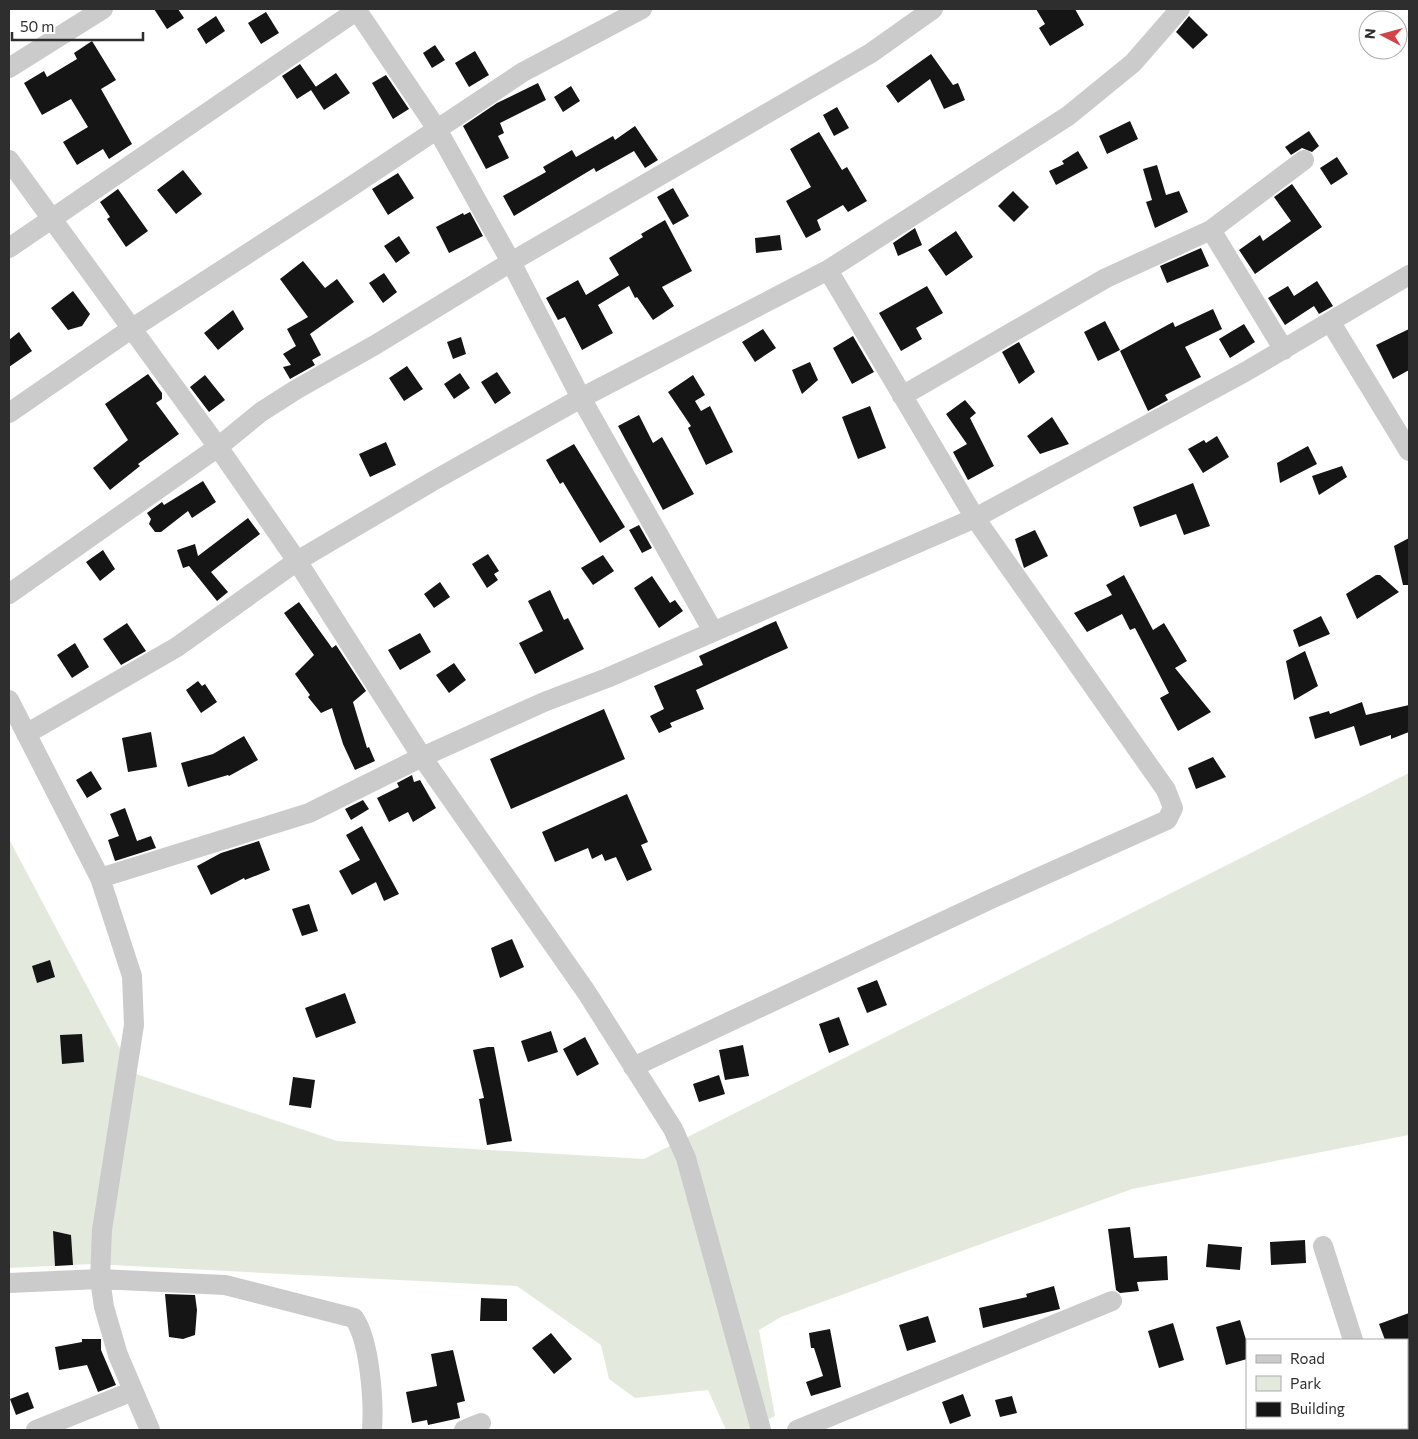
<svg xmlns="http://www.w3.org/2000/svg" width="1418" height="1439" viewBox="0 0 1418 1439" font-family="Commissioner,sans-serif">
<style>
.green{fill:#e3eadd}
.building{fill:#151515}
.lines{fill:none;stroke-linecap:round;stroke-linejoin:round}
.minor{stroke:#cbcbcb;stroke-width:20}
</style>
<rect width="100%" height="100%" fill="#fff"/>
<!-- green -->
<path class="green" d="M1409 773V1135L1132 1189 781 1317 759 1330 775 1416 749 1430H726L708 1390 635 1398 609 1379 601 1345 517 1286 92 1264 9 1268V839L133 1073 337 1141 644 1159Z"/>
<!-- building -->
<path class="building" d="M154 9H178L184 18 167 29Z
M1036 9H1075L1084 25 1050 46 1039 28 1045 24Z
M266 12 279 33 261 44 248 23Z
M216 16 225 31 206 44 197 29Z
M1189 16 1208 35 1193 49 1176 32Z
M92 41 116 80 101 89 132 144 109 159 103 149 77 165 63 142 88 127 71 99 42 115 24 83 44 71 47 77 77 59 74 53Z
M435 45 445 60 432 68 423 53Z
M475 51 489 75 469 87 455 63Z
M931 54 953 85 958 83 965 100 944 109 930 79 898 103 886 86Z
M300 64 316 87 297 99 282 76Z
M336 73 350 93 324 110 311 90Z
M386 75 409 109 393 119 372 83Z
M538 83 546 100 500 123 504 133 498 136 509 158 486 169 463 126 497 103Z
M571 86 580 101 563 112 554 97Z
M837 107 849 128 834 136 823 115Z
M1130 121 1138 139 1107 154 1099 136Z
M635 126 658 160 645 168 634 151 596 172 594 168 514 216 503 196 546 172 543 167 572 150 576 157 613 136 615 140Z
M1309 131 1319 146 1312 152 1302 148 1291 155 1285 147Z
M819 132 842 170 847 167 867 201 848 212 843 205 817 220 821 230 806 238 786 201 811 187 790 149Z
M1078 151 1088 168 1056 185 1049 171 1064 164 1062 161Z
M1337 157 1348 174 1331 185 1320 168Z
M1157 165 1166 195 1179 191 1188 212 1155 228 1146 202 1152 200 1143 169Z
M183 170 202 194 176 214 157 190Z
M398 173 414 198 388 215 372 189Z
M1292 184 1322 227 1255 274 1239 250 1260 235 1263 241 1291 221 1274 197Z
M673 188 689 216 673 225 657 197Z
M118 189 148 231 126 247 107 219 110 217 100 202Z
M1013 191 1029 207 1014 222 998 206Z
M470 212 483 236 449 253 436 227 463 213 464 215Z
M665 220 692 271 662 287 674 306 653 320 637 297 635 298 629 286 598 305 613 333 582 350 565 317 558 320 546 298 578 280 586 295 619 275 609 258 643 237 641 234Z
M915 228 922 245 898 256 893 243Z
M956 231 973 257 946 276 928 250Z
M780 235 782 250 756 253 755 238Z
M399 236 410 253 396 263 384 246Z
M1201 248 1209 266 1167 283 1160 266Z
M303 261 325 288 337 279 354 302 310 334 321 355 312 360 315 365 290 379 283 367 291 365 283 354 296 346 287 329 308 317 280 279Z
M384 273 397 292 383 303 369 283Z
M1317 281 1333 306 1319 314 1314 306 1285 325 1268 298 1288 286 1294 296Z
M927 286 943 313 916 328 922 339 901 351 879 313Z
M73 291 90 314 82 326 68 330 51 308Z
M1213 309 1222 329 1185 347 1201 377 1165 395 1168 400 1148 411 1120 351 1173 322 1175 327Z
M233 310 244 329 218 350 204 333Z
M1105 321 1120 350 1098 361 1084 332Z
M1244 324 1255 342 1230 358 1219 339Z
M763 329 776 348 755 362 742 342Z
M1409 329V370L1393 379 1376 345Z
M19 332 32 351 9 367V340Z
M853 336 874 372 852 384 833 348Z
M461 337 466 354 453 359 447 342Z
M1019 342 1035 372 1019 384 1002 352Z
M810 362 818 380 802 394 792 370Z
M407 366 423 389 404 401 389 378Z
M497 372 511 393 495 404 481 382Z
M460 373 470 388 454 399 444 384Z
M148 374 162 393V399L156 403 179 434 138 464 140 466 110 490 93 468 128 440 105 404Z
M205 375 225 400 209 412 190 387Z
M693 375 705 395 695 401 701 411 710 406 733 452 706 465 688 428 691 426 668 392Z
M965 400 976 413 970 418 994 466 968 480 953 452 967 444 946 414Z
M870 406 886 448 858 459 842 417Z
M639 415 653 443 662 437 694 494 663 510 618 426Z
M1052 417 1069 444 1040 454 1027 436Z
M1217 436 1229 457 1203 473 1188 449 1204 440 1206 443Z
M386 442 396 465 370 477 359 454Z
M574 444 625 527 600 543 563 482 560 484 546 460Z
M1308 446 1317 464 1280 483 1277 463Z
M1342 466 1347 477 1319 495 1312 476Z
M203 481 216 502 192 518 188 511 161 532H155L149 524 151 519 147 513 162 502 164 505Z
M1193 483 1210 526 1184 535 1176 514 1140 527 1133 507Z
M248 518 260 534 211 572 228 592 217 601 189 566 183 568 177 550 195 544 198 556Z
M639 525 652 548 642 553 629 530Z
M1035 530 1048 556 1024 568 1015 539Z
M1409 538V585H1403L1394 546Z
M103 550 115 569 100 581 86 562Z
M488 554 499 571 494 574 498 580 487 588 472 564Z
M603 555 614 571 593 585 581 568Z
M1124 575 1153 630 1164 623 1187 661 1175 668 1211 712 1178 731 1160 698 1169 693 1135 628 1130 630 1122 614 1087 632 1074 613 1112 595 1106 585Z
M1376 575H1380L1399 592 1357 619 1346 594Z
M652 576 670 603 675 600 683 611 659 628 634 588Z
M440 582 450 597 434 608 424 594Z
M550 590 564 620 568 618 584 649 535 674 519 643 543 631 528 601Z
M299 602 332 648 336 645 366 691 353 702 367 748 369 747 375 761 355 770 343 744 332 708 321 713 308 697 310 695 295 674 314 655 284 613Z
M1321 616 1330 634 1299 647 1293 630Z
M776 621 788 648 696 690 704 709 670 723 672 727 659 733 650 716 664 709 654 686 703 665 699 656Z
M127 623 146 651 121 665 103 639Z
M420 633 431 652 400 670 388 650Z
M75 643 89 667 72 678 57 655Z
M1305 651 1318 686 1294 700 1286 661Z
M454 663 466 680 449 693 436 675Z
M198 681 202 686 205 684 217 702 201 713 186 690Z
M1362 702 1366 715 1409 705V732L1391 739V735L1360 746 1354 726 1315 739 1309 717 1329 711 1330 714Z
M604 709 625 759 511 809 490 759Z
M151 732 157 767 128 772 122 738Z
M244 736 258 760 229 776 228 775 188 787 181 763 213 754Z
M1213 757 1226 777 1196 789 1188 768Z
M91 771 102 789 87 798 76 780Z
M412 775 414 782 420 780 436 808 413 822 408 812 389 822 377 798 399 787 397 783Z
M627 794 648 842 641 845 652 870 627 881 616 857 605 861 602 854 592 859 588 848 555 862 542 832Z
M363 800 369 809 351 820 345 809Z
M125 808 137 841 151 836 156 848 115 861 108 840 119 836 110 814Z
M362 826 399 894 384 901 376 882 352 895 339 871 360 860 346 835Z
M259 841 270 870 245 880 244 878 211 895 197 866 221 853Z
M309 904 318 931 302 936 292 909Z
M512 939 524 967 500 978 491 948Z
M50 960 55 977 37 983 32 966Z
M877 980 887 1005 867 1013 857 988Z
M345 993 356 1023 316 1038 305 1008Z
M839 1017 849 1045 829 1053 819 1024Z
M551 1031 558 1052 528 1062 521 1041Z
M82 1034 84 1062 62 1064 60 1035Z
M585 1037 599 1064 577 1076 563 1049Z
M743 1045 749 1076 725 1080 719 1050Z
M488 1047H494L512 1141 487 1145 479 1099 484 1098 473 1050Z
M719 1075 725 1094 699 1102 693 1084Z
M293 1077 315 1080 311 1108 289 1105Z
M1130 1227 1134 1258 1167 1256 1168 1280 1137 1282 1139 1291 1120 1293 1116 1290 1108 1229Z
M53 1231 71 1235 73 1265 55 1266Z
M1305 1240 1306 1263 1271 1265 1270 1242Z
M1208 1244 1242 1247 1240 1270 1206 1267Z
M1054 1286 1060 1309 983 1328 979 1308 1027 1297 1026 1294Z
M165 1294 195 1295 197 1310 195 1335 183 1339 169 1337Z
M481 1298 507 1299V1321H480Z
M1409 1313V1340H1385L1379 1324Z
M928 1316 936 1342 907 1351 899 1325Z
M1240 1320 1247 1343V1359L1226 1365 1216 1327Z
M1173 1323 1184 1360 1159 1368 1148 1331Z
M830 1329 841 1387 811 1396 806 1382 823 1376 814 1348H811L809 1333Z
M551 1333 572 1359 554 1374 532 1348Z
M82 1339H101V1350L116 1385 98 1392 87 1365 59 1370 55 1347 82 1342Z
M453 1350 465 1401 457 1403 460 1418 428 1425 427 1420 412 1423 406 1392 437 1386 431 1354Z
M28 1392 34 1408 16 1415 10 1399Z
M963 1394 971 1416 950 1424 942 1402Z
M1012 1396 1017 1413 1000 1417 995 1400Z"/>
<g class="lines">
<!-- minor -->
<path class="minor" d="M356 9 437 129 511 262 581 398 713 631
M9 68 103 9
M9 160 218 447 297 561 422 757 587 993 673 1129 686 1158 761 1430
M1211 230 1284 350
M9 248 359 9
M1331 323 1409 451
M902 396 1106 278 1211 230 1304 160
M9 413 131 329 343 192 523 72 642 9
M9 594 218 447 261 412 297 389 375 345 511 262 871 53 933 9
M9 700 100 878 132 976 134 1025 102 1230 100 1279 104 1307 118 1355 150 1430
M26 734 177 647 297 561 433 481 581 398 828 270 1068 116 1133 63 1180 9
M100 878 309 813 422 757 544 702 607 678 975 518 1245 372 1409 275
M633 1067 991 899 1167 820 1173 808 1166 790 975 518 828 270
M1323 1246 1353 1340
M9 1283 100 1279 225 1285 354 1318C370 1341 374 1402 372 1430
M1382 1428 1383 1430
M36 1430 133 1391
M464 1430 481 1423
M797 1430 1112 1301"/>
</g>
<!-- border -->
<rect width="1418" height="1439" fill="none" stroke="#2e2e2e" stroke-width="20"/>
<!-- legend -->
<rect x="1246" y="1339" width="162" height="90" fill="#ffffff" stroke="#ababab"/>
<rect x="1256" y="1355" width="25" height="8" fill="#cbcbcb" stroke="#ababab"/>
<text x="1290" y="1364" font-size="15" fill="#2e2e2e">Road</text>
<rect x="1256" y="1376" width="25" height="15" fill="#e3eadd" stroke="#ababab"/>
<text x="1290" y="1389" font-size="15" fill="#2e2e2e">Park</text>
<rect x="1256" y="1402" width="25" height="15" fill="#151515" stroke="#ababab"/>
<text x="1290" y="1414" font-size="15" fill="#2e2e2e">Building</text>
<!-- north arrow -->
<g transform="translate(1383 35) rotate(276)"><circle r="24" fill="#ffffff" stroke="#ababab"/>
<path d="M0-4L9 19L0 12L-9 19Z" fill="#d34247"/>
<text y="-8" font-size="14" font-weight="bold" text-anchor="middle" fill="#2e2e2e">N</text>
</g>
<!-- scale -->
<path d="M12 32v8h131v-8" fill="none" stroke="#2e2e2e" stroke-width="2.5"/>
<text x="20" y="32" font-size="15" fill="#2e2e2e" stroke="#ffffff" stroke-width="4" paint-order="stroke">50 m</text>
</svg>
